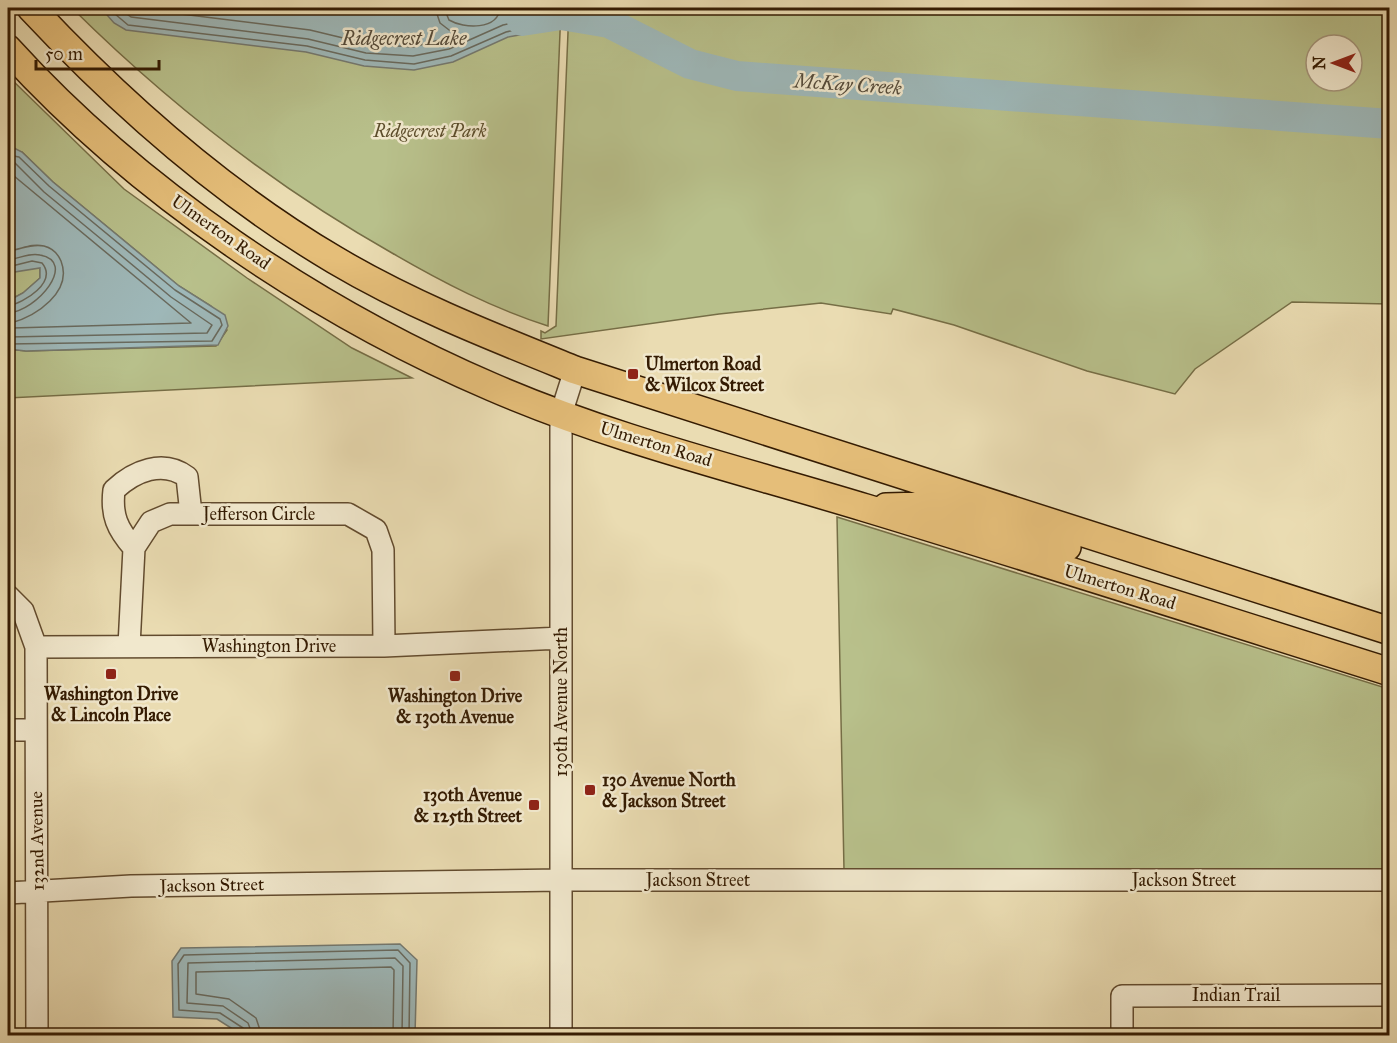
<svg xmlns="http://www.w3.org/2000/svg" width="1397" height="1043" viewBox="0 0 1397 1043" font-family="'IM FELL Great Primer',serif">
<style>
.green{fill:#b8c08b;stroke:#766e46;stroke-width:1.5;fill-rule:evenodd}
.water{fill:#9eb8b9;stroke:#747970;stroke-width:1.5}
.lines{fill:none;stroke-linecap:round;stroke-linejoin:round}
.shore{stroke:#696a5e;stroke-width:1.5}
.river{stroke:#9eb8b9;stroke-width:30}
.minor-casing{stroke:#624b2e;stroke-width:24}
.major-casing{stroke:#341b02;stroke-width:30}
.minor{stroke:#f1e8cd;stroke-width:21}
.major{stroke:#e5be79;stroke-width:27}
.poi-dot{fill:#8f2418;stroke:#f1e8cd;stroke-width:2}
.labels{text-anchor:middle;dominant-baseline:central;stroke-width:5;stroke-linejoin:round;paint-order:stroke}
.park-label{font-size:18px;font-style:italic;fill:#5c4d2b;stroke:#f1e8cd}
.street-label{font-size:18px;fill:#341b02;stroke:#f1e8cd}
.poi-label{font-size:18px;font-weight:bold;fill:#341b02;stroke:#f1e8cd;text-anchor:start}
.water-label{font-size:20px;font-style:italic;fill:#544a39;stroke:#f1e8cd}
</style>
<rect width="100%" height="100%" fill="#eadcb2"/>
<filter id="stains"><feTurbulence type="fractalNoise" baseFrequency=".00333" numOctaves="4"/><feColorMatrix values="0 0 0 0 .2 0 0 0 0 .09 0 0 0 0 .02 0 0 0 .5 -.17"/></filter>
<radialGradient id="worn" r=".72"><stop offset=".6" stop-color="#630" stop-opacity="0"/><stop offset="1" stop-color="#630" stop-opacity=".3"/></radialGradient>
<!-- green -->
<path class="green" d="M72 8H561L548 326C492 308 442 282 392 253 272 185 169 104 72 8Z
M569 8H1389V304L1292 302 1195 369 1175 394 1087 371 954 325 893 309 891 314 821 303 719 314 541 339V331L545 333 556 326ZM1316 45H1352V81H1316Z
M8 76 124 189 247 278 352 348 412 378 8 398V349L26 351 216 346 227 330 211 306 179 286 53 182 22 152 8 149Z
M33 267 40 268V278L23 293 8 301V273Z
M837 517 1389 689V871L844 870Z"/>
<!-- water -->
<path class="water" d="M101 8H450L464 12 549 8 561 15 547 30 508 37 453 62 414 70 364 66 306 52 126 30 114 23Z
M14 148 22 152 53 182 179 286 225 315 228 326 218 345 26 351 8 349V301L23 293 40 278V268L8 273V149Z
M400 944 417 960 415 1035H242L217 1019 173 1017 172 961 181 948Z"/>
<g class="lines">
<!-- shore -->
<path class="shore" d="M108 8 128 25 307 46 365 60 414 64 451 56 506 32 543 24 550 17 547 8
M118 8 131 17 308 39 366 53 413 56 449 49 503 25 538 17 539 8
M132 8 310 30 368 44 413 47 454 36 453 33 440 23 435 8
M444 8 449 20C464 29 498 30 500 8
M8 155 19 157 49 186 175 290 220 319 222 325 212 341 8 344
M8 162 15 163 44 192 112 248 171 297 212 325 207 333 8 337
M8 171 191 323 12 328 11 323C36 316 73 292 61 261 58 254 52 248 44 246 30 243 21 250 8 251
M8 260C19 259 29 252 40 255 78 262 37 311 8 313
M8 267 32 261 42 263C58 282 24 303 8 306
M246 1036 243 1028 220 1013 179 1010 178 964 184 955 398 950 410 963 409 1036
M253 1036 248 1023 223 1006 187 1003 188 963 395 958 403 966 402 1036
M262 1036 256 1018 229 999 196 994V972L391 967 394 970 393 1036"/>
<!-- river -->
<path class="river" d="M522 21 561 15 609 23 690 64 737 76 1390 124"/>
<defs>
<path id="minor" d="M134 548C117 529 111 515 114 490 134 471 163 459 187 477L191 514
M8 596 23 611 36 647 384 646 561 638
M129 646 134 548 151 522 170 514H348L376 530 383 550 384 646
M36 647 37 1036
M8 730H35
M8 893 131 886 561 880H1390
M561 1036V414L575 370
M1122 1036V996L1390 995"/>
<path id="major" d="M31 8C120 103 223 194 335 260 411 305 493 337 575 370L1390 631
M8 49C137 191 315 311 492 387 612 439 741 470 866 508 1041 561 1215 617 1390 672
M886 507 924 506 1067 547"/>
</defs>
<!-- minor casing -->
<use href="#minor" class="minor-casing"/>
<!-- major casing -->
<use href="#major" class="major-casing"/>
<!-- minor -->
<use href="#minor" class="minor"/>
<!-- major -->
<use href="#major" class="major"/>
</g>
<!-- markers -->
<g class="poi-dot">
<rect x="627" y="368" width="12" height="12" rx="3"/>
<rect x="105" y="668" width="12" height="12" rx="3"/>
<rect x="449" y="670" width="12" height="12" rx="3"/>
<rect x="584" y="784" width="12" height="12" rx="3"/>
<rect x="528" y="799" width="12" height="12" rx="3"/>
</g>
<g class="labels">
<!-- park labels -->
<g class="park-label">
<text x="430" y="131">Ridgecrest Park</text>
</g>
<!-- street labels -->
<g class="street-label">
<text transform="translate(221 232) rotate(35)">Ulmerton Road</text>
<text transform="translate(656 444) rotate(17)">Ulmerton Road</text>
<text x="259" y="514">Jefferson Circle</text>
<text transform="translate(1120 587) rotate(17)">Ulmerton Road</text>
<text x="269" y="646">Washington Drive</text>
<text transform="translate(561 702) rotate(-90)">130th Avenue North</text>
<text transform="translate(37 841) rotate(-91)">132nd Avenue</text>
<text x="698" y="880">Jackson Street</text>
<text x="1184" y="880">Jackson Street</text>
<text transform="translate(212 885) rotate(-1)">Jackson Street</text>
<text x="1236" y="995">Indian Trail</text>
</g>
<!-- poi labels -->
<g class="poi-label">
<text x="645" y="364">Ulmerton Road<tspan x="645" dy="21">&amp; Wilcox Street</tspan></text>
<text x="111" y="694" text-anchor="middle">Washington Drive<tspan x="111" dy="21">&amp; Lincoln Place</tspan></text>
<text x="455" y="696" text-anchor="middle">Washington Drive<tspan x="455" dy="21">&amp; 130th Avenue</tspan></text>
<text x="602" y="780">130 Avenue North<tspan x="602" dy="21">&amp; Jackson Street</tspan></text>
<text x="522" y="795" text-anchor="end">130th Avenue<tspan x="522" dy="21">&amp; 125th Street</tspan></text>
</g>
<!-- water labels -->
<g class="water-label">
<text x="404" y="38">Ridgecrest Lake</text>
<text transform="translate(848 84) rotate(4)">McKay Creek</text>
</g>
</g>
<!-- margin -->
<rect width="1397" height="1043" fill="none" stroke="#eadcb2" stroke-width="30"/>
<rect x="9" y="9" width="1379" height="1025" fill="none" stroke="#341b02" stroke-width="3"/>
<rect x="15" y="15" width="1367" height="1013" fill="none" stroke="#341b02" stroke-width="1.5"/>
<!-- north arrow -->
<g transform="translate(1334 63) rotate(270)"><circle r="28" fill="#f1e8cd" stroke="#a5967c" stroke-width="1.5"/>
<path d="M0-4.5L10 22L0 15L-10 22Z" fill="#8f2418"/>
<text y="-9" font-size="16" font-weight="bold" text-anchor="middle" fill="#341b02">N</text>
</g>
<!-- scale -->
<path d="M36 60v9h123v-9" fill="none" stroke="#341b02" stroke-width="3"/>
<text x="45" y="60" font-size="18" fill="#341b02" stroke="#f1e8cd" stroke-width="4.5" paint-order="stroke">50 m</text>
<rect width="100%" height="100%" filter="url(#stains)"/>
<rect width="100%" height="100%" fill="url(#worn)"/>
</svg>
